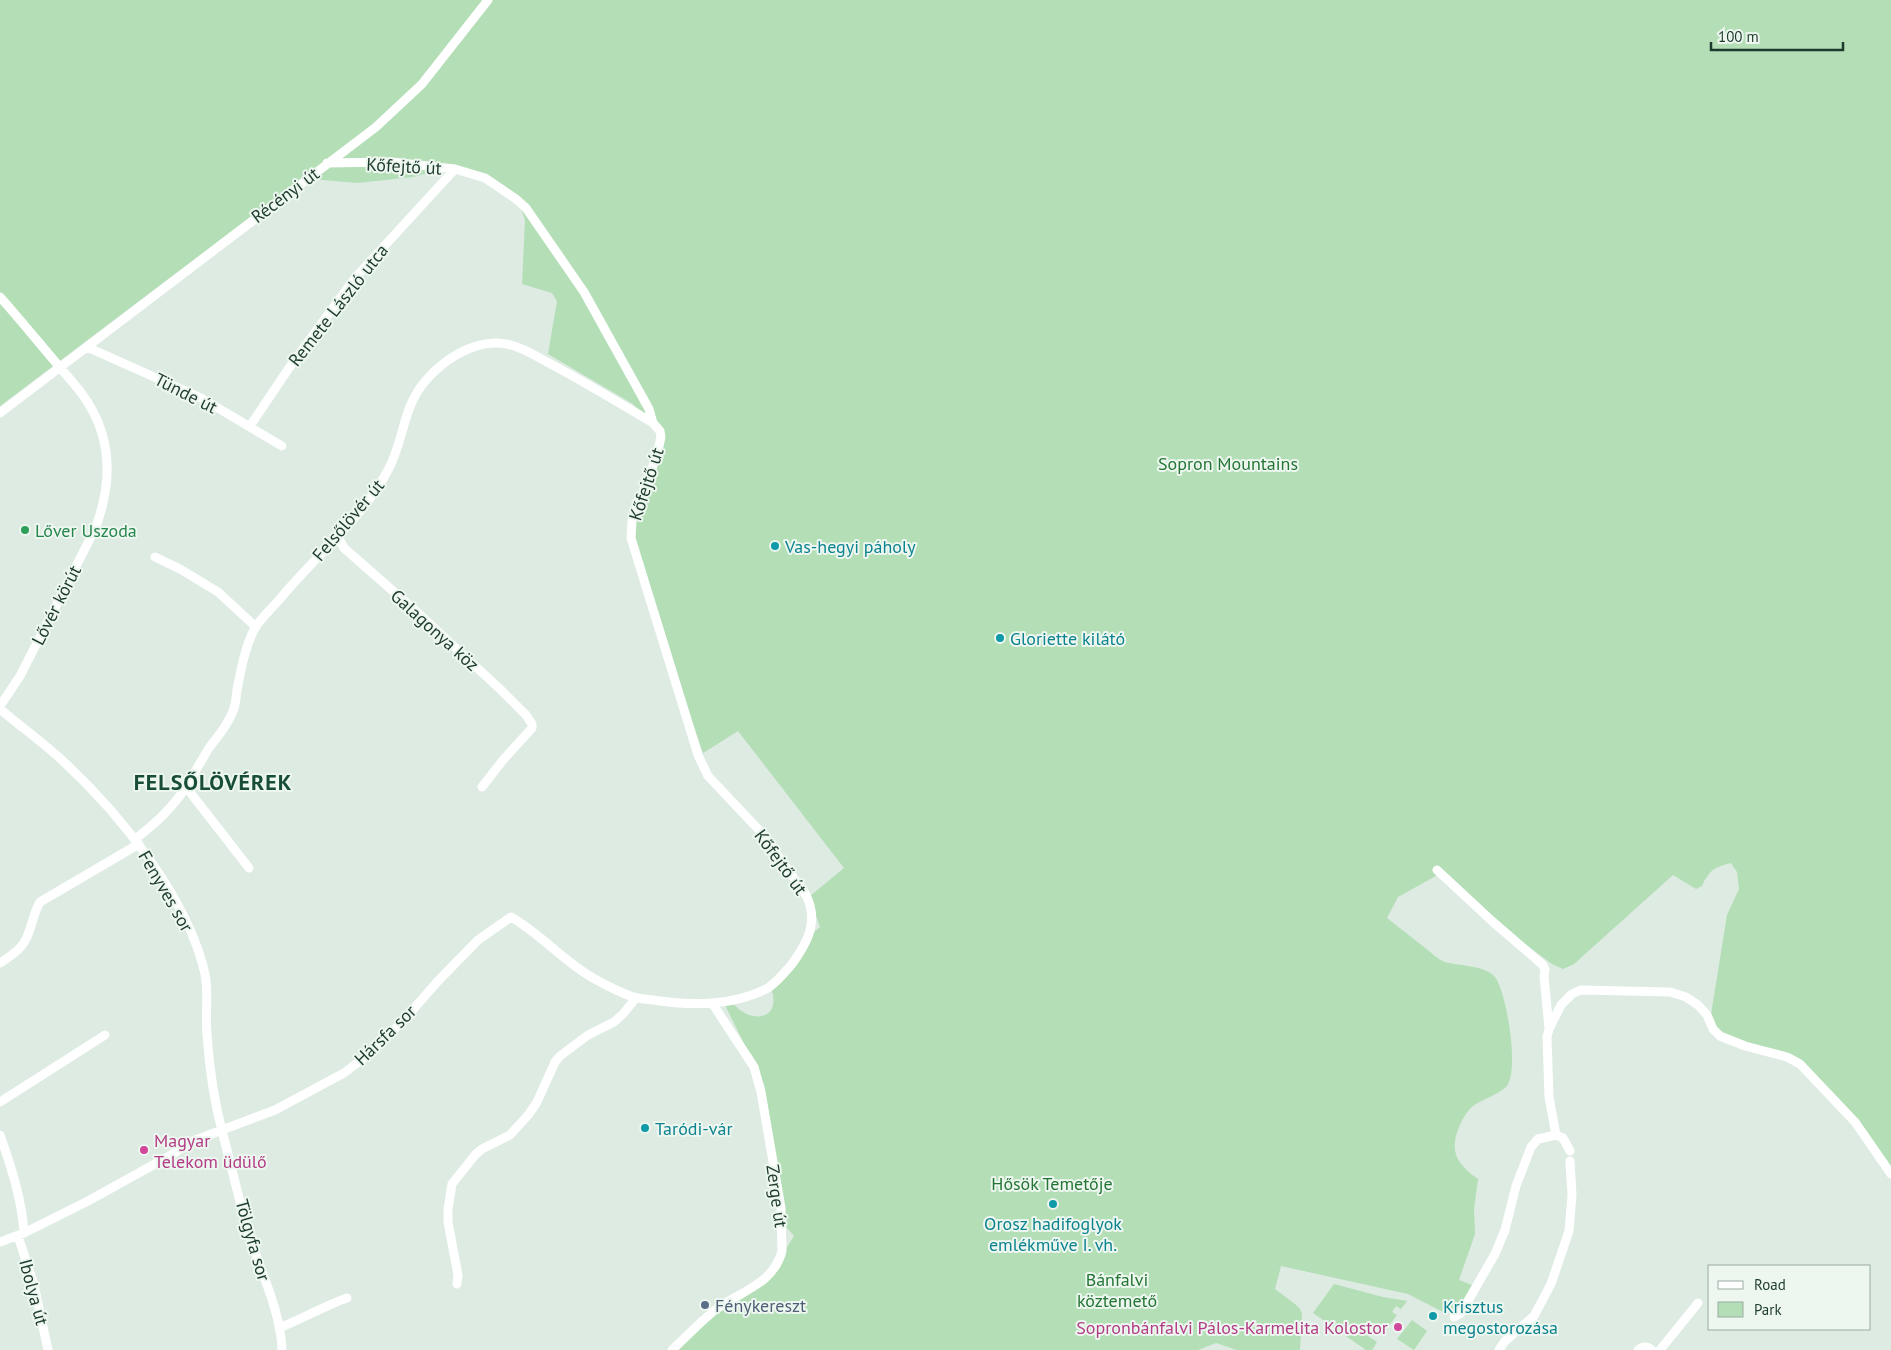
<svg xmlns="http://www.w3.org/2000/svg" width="1891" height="1350" viewBox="0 0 1891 1350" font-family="'PT Sans',sans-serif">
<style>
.green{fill:#b3deb6}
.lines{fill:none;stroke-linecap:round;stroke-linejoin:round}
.minor{stroke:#fff;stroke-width:9}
.leisure-dot{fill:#2e9e5b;stroke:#edf7f0;stroke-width:2}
.culture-dot{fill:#0f9aa8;stroke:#edf7f0;stroke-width:2}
.hotel-dot{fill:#d1479c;stroke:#edf7f0;stroke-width:2}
.service-dot{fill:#5c6f8a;stroke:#edf7f0;stroke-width:2}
.labels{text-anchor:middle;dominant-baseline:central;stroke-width:4;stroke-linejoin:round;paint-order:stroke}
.street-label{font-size:18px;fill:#1d3b2d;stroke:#edf7f0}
.park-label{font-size:18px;fill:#247534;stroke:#edf7f0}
.leisure-label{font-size:18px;fill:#27864d;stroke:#edf7f0;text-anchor:start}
.culture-label{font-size:18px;fill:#0d838f;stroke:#edf7f0;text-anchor:start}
.hotel-label{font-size:18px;fill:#b23c85;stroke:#edf7f0;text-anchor:start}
.service-label{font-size:18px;fill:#4e5e75;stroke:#edf7f0;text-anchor:start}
.district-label{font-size:22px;font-weight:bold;letter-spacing:1px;fill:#184e37;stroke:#edf7f0}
</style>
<rect width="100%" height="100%" fill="#ddebe2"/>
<!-- green -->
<path class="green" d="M0 0H1891V1169L1795 1061 1716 1033 1710 1021 1727 915 1739 889 1737 872 1731 863C1715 867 1709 870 1702 886L1696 889 1673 875 1574 964 1563 969 1552 964 1495 922 1443 872 1398 897 1387 918C1401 929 1415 940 1429 951 1434 955 1439 960 1445 962 1458 966 1485 965 1495 977 1507 993 1520 1073 1506 1087 1499 1094 1481 1100 1473 1106 1467 1111 1463 1118 1460 1125 1448 1151 1457 1164 1478 1179L1474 1209 1475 1234 1459 1280 1472 1285 1461 1305 1450 1311 1443 1312 1408 1294 1281 1266 1275 1289 1295 1304 1300 1309 1302 1314 1300 1350H1237L1216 1343 1198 1350H671L712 1310 769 1276 794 1236 787 1228 764 1084 725 1005 733 1003C748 1023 783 1023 771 987L808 937 820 927 809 897 844 868 738 731 703 753 632 546V521L649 478 660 431 633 404 548 354 557 301 552 293 522 284 525 220 518 197 455 166 413 177 357 183 302 178 0 406Z
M1334 1284 1383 1297 1407 1301 1401 1309 1396 1306 1392 1312 1397 1315 1385 1331 1373 1323 1365 1334 1377 1342 1372 1350H1366L1313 1313Z
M1412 1320 1427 1331 1414 1350 1397 1339Z"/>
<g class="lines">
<!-- minor -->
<path class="minor" d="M0 297C18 317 35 338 52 358 62 370 73 382 82 394 113 436 113 482 95 529L20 676 0 706
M87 347 201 398 282 446
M0 413 376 127 422 84 488 0
M250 426 289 368 355 278 455 169
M337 535 344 548 418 613 501 690 526 715 532 724V728L503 760 482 787
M155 557 180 569 218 592 256 627
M0 709C21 727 44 743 64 762 120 814 188 898 205 974 209 994 205 1014 207 1034 209 1065 215 1105 223 1135 232 1168 239 1201 249 1234 260 1270 281 1312 282 1350
M186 787 249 868
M135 839C154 825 173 807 186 787 194 774 201 761 209 748 218 736 228 725 233 711 236 704 236 697 237 690 241 670 245 646 255 628 261 618 271 609 279 600 314 557 360 521 387 472 405 441 401 408 427 379 444 360 471 342 498 343 514 343 533 354 547 362 583 381 618 402 653 423
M1437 870 1493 922 1543 965 1545 970 1544 976 1549 1029
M0 963C9 957 21 950 26 939 32 927 33 914 40 902L139 844
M0 1102 105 1035
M0 1135C11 1166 22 1200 24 1233
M1570 1151 1563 1138 1556 1135 1549 1097 1547 1037 1549 1029 1561 1005 1572 994 1581 990 1670 992 1686 997 1698 1005 1707 1015 1713 1029 1720 1036 1745 1046 1787 1057 1800 1064 1855 1122 1891 1174
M18 1236 34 1285 48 1350
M0 1242 24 1233 88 1201 173 1154 190 1142 275 1110 344 1073 369 1054 403 1021 438 981 478 940 511 917C541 934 563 961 593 978 606 985 620 993 634 997 640 999 647 999 653 1000 691 1006 733 1006 768 988 777 982 785 972 792 964 808 942 819 921 806 895L759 830 708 776 698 755 631 538 632 521 657 455 661 437 660 431 653 423 649 409 584 292 526 208 516 199 485 178 455 169 392 162 327 163
M457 1284 458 1275 448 1222V1209L452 1184 475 1155 482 1149 510 1135 529 1114 537 1102 555 1062 560 1056 588 1035 614 1022 623 1014 636 998
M1454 1317 1461 1313 1495 1254 1505 1230 1516 1186 1531 1147 1538 1139 1556 1135
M279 1328C302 1319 324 1306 347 1298
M672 1350C686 1337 700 1322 715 1310 740 1291 773 1285 782 1251L781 1208 761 1092 754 1067 712 1003
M1499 1350 1505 1341 1534 1316 1551 1284 1569 1231 1572 1195 1570 1161
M1638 1350C1643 1346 1647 1346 1652 1350
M1660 1350 1698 1303"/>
</g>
<!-- markers -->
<circle class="leisure-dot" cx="25" cy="530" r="5"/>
<g class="culture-dot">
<circle cx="775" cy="546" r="5"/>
<circle cx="1000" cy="638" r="5"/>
<circle cx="645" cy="1128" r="5"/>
<circle cx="1053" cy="1204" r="5"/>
<circle cx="1433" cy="1316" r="5"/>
</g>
<g class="hotel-dot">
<circle cx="144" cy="1150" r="5"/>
<circle cx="1398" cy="1327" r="5"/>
</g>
<circle class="service-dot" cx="705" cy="1305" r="5"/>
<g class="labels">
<!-- street labels -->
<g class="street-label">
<text transform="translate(404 166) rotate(3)">Kőfejtő út</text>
<text transform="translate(285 195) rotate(-37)">Récényi út</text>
<text transform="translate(338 305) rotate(-52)">Remete László utca</text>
<text transform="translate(186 393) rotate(27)">Tünde út</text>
<text transform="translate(646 484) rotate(-72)">Kőfejtő út</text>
<text transform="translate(348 520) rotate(-50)">Felsőlövér út</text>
<text transform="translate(56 605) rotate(-63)">Lővér körút</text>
<text transform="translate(435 630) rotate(42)">Galagonya köz</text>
<text transform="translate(781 862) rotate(54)">Kőfejtő út</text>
<text transform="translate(166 891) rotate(60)">Fenyves sor</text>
<text transform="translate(385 1035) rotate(-44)">Hársfa sor</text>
<text transform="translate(777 1196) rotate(82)">Zerge út</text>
<text transform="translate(253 1240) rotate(74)">Tölgyfa sor</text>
<text transform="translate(34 1292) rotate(75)">Ibolya út</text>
</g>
<!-- park labels -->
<g class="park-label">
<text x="1228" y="463">Sopron Mountains</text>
<text x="1052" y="1183">Hősök Temetője</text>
<text x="1117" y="1279">Bánfalvi<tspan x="1117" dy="21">köztemető</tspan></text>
</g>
<!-- leisure labels -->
<g class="leisure-label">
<text x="35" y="530">Lőver Uszoda</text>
</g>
<!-- culture labels -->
<g class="culture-label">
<text x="785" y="546">Vas-hegyi páholy</text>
<text x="1010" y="638">Gloriette kilátó</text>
<text x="655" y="1128">Taródi-vár</text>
<text x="1053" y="1223" text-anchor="middle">Orosz hadifoglyok<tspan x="1053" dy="21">emlékműve I. vh.</tspan></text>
<text x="1443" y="1306">Krisztus<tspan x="1443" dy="21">megostorozása</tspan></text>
</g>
<!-- hotel labels -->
<g class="hotel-label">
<text x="154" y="1140">Magyar<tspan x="154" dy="21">Telekom üdülő</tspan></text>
<text x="1388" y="1327" text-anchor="end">Sopronbánfalvi Pálos-Karmelita Kolostor</text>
</g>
<!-- service labels -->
<g class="service-label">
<text x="715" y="1305">Fénykereszt</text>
</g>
<!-- district labels -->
<g class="district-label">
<text x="213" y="782">FELSŐLÖVÉREK</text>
</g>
</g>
<!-- legend -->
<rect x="1708" y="1265" width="162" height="65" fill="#edf7f0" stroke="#9aaca2"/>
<rect x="1718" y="1281" width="25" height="8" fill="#ffffff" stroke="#9aaca2"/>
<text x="1754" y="1290" font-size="15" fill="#1d3b2d">Road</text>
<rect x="1718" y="1302" width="25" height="15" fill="#b3deb6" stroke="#9aaca2"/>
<text x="1754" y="1315" font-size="15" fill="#1d3b2d">Park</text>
<!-- scale -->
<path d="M1711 42v8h132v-8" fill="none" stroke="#1d3b2d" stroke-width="2.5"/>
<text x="1718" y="42" font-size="15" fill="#1d3b2d" stroke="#edf7f0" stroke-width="4" paint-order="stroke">100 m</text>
</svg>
